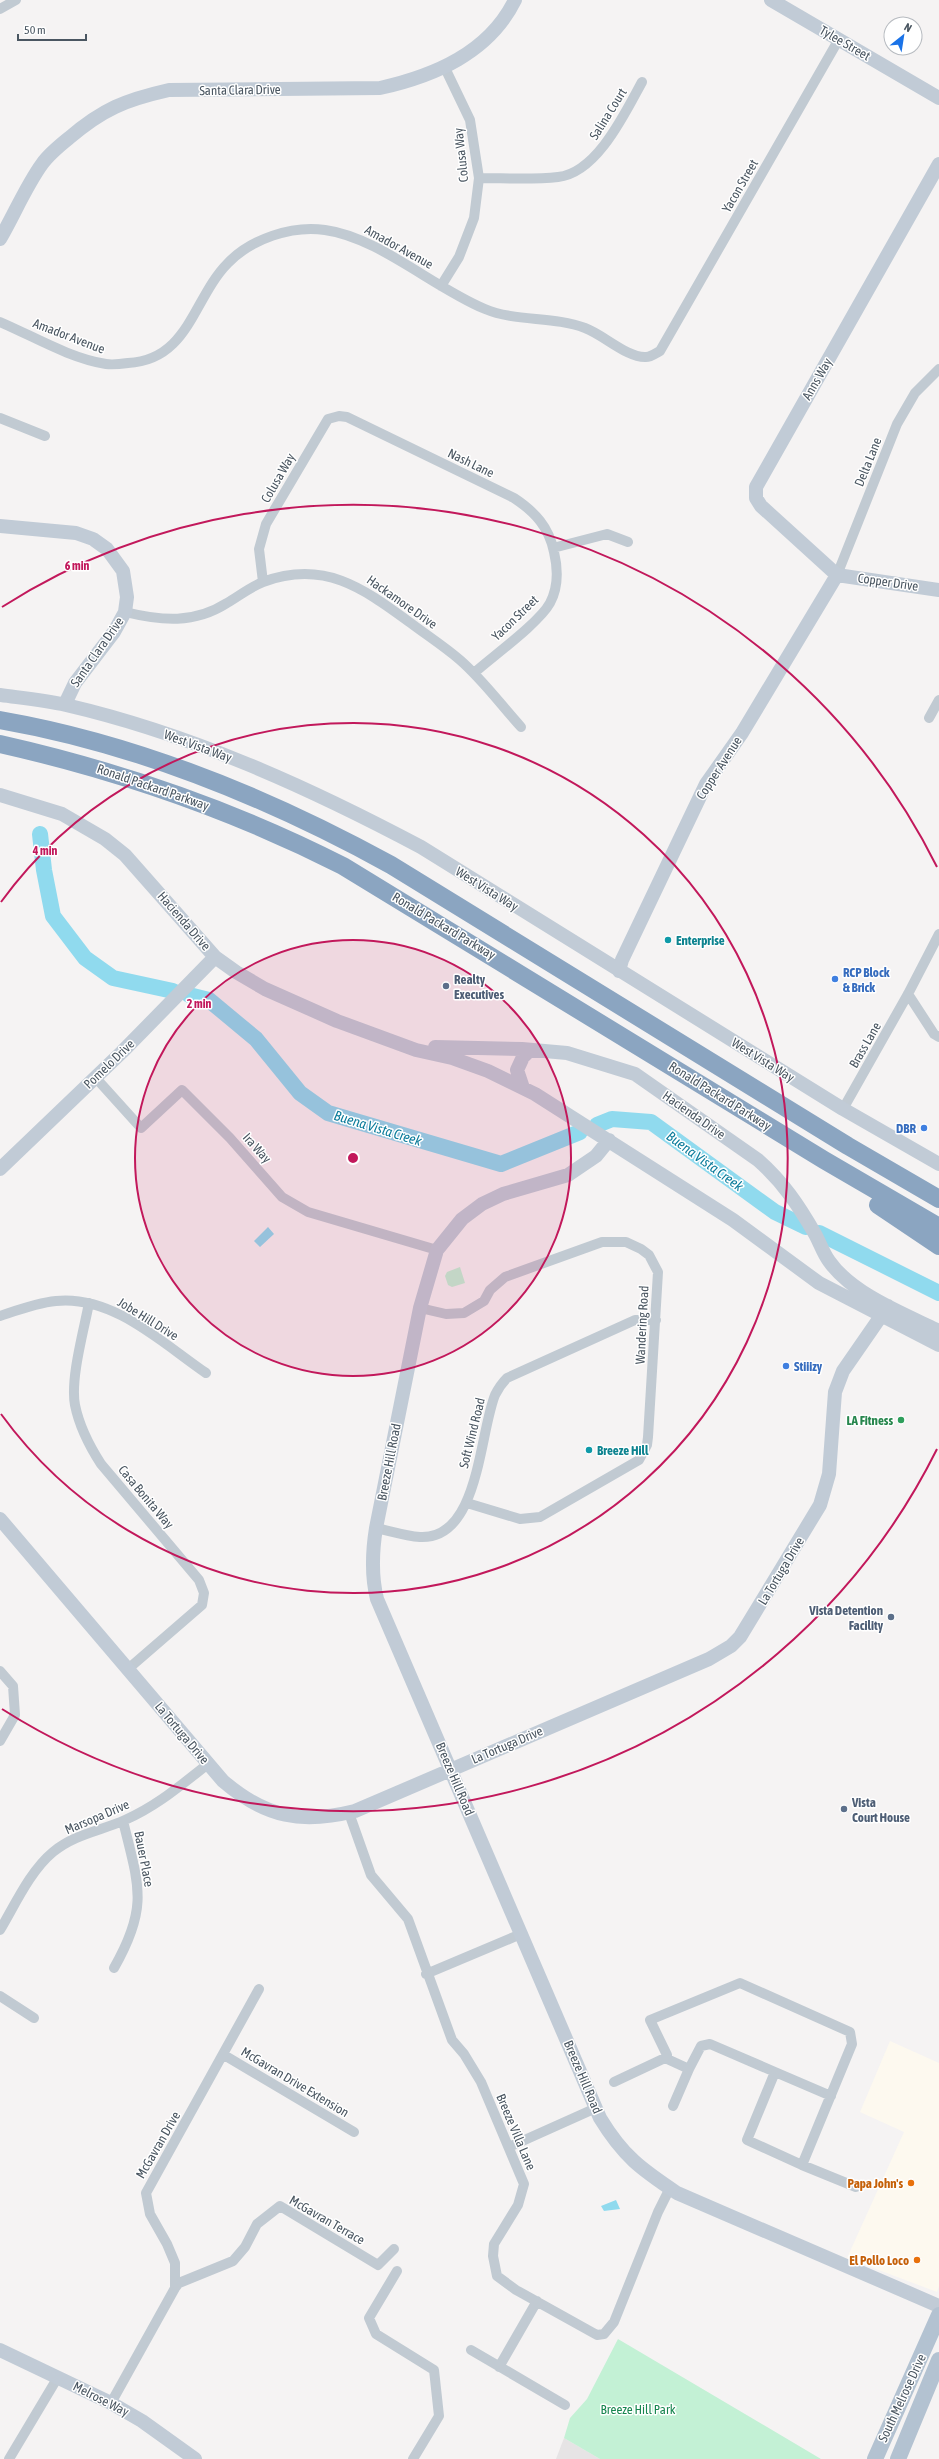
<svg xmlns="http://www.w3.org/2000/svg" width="939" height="2459" viewBox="0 0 939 2459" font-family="'Asap Condensed',sans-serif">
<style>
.commercial{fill:#fdf9ef}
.education{fill:#e6e4e5}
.green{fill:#c3f1d5}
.water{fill:#90daee}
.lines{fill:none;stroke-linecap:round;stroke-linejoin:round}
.river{stroke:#90daee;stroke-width:16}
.street{stroke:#c1cad2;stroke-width:10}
.secondary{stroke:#c1cbd6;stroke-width:14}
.primary{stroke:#b3c2d1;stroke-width:16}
.highway{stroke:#8ba5c1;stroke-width:18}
.ring{fill:none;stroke:#c2185b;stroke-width:2}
.culture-dot{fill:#0f9aa8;stroke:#fff;stroke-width:1.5}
.shop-dot{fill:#3f7fe0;stroke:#fff;stroke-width:1.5}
.service-dot{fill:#5c6f8a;stroke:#fff;stroke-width:1.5}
.leisure-dot{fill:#2e9e5b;stroke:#fff;stroke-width:1.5}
.food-dot{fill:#e8710a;stroke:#fff;stroke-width:1.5}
.labels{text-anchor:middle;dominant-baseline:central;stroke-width:3;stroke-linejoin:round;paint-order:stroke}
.street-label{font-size:13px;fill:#4a5661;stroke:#fff}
.culture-label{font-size:13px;font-weight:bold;fill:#0d838f;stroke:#fff;text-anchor:start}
.shop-label{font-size:13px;font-weight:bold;fill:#366cbe;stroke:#fff;text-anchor:start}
.service-label{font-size:13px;font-weight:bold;fill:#4e5e75;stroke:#fff;text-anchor:start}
.leisure-label{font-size:13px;font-weight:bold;fill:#27864d;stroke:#fff;text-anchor:end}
.food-label{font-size:13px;font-weight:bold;fill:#c56008;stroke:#fff;text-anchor:end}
.park-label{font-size:13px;fill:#17864f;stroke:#fff}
.water-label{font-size:14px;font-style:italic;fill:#0c7c9b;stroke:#fff}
.centre{fill:#c2185b;stroke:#fff;stroke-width:2}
.ring-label{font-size:12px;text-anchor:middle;font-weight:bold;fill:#c2185b;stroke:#fff;stroke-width:3;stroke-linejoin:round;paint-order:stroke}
</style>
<rect width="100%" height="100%" fill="#f5f3f3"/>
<!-- commercial -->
<path class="commercial" d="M890 2041 939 2063V2286L937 2292 847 2258 904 2132 860 2112Z"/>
<!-- education -->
<path class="education" d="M564 2438 600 2459H556Z"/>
<!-- green -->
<path class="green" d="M460 1267 465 1283 452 1287 448 1285 445 1276 447 1272Z
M618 2339 821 2459H600L564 2438 570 2418 587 2399Z"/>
<!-- water -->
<path class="water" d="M268 1227 274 1234 260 1247 254 1241Z
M616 2200 620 2209 604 2211 601 2206Z"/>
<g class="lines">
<!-- river -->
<path class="river" d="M40 834 44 870 53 916 85 958 113 978 173 991
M189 995 209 1000 256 1039 300 1093 328 1113 501 1164 580 1132
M597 1125 612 1119 651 1122 775 1212 806 1227
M819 1233 939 1293"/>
<!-- street -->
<path class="street" d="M0 9 16 0
M479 178C504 178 532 180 558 177 597 173 625 113 642 82
M441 286 459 257 474 218 479 178 470 120 445 68
M0 322C33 336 69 358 106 364 113 365 121 364 128 363 189 360 193 298 228 263 251 239 292 225 325 230 378 237 434 288 485 309 516 322 553 316 585 328 604 335 627 358 646 357 651 357 656 353 660 351L839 39
M0 418 45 436
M553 548 607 534 628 542
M837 575 897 424 915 393 939 369
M263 582 259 549 266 524 328 419 339 416 347 417 514 498C535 512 549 527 554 552 558 569 558 588 550 603 539 623 493 656 474 673
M125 612C162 621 194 624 227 603 239 596 250 587 263 582 325 559 364 589 412 624 428 636 445 647 460 660 483 680 501 705 521 727
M929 718 939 700
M908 994 934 1034 939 1037
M95 1077 141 1128 182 1090 230 1138 282 1197 308 1212 437 1250
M843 1109 908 994 939 934
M89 1303C84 1330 70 1379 75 1405 79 1425 90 1447 101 1464L199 1580 204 1593 202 1605 128 1669
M420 1308 446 1314 464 1313 484 1301 490 1290 505 1277 602 1242H626L641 1249 649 1255 658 1272 648 1437 647 1445 639 1460 540 1517 520 1519 467 1503
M0 1316C18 1310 36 1303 56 1301 113 1295 162 1343 206 1373
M376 1528C390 1531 406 1536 420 1537 479 1540 479 1435 495 1395 498 1389 502 1383 507 1378L635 1320H656
M0 1671 13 1686 15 1715 0 1741
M349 1813 371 1875 408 1919 452 2040 464 2054 481 2082 524 2184 518 2205 494 2244 493 2256 497 2276 516 2290 597 2335 604 2334 614 2322 658 2212 670 2188
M0 1930C15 1905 30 1871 53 1852 75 1834 100 1831 125 1820 157 1806 181 1785 208 1764
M114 1968C149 1907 139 1886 123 1821
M426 1974 521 1934
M0 1996 34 2018
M224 2055 354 2132
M665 2058 667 2055 650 2020 740 1983 850 2032 852 2044 802 2165 747 2140 775 2072 710 2044 701 2046 689 2069
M775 2072 831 2096
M614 2082 665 2058 689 2069 673 2106
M509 2147 596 2108
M802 2165 856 2187
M397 2271 369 2318 376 2334 434 2370 439 2416 413 2459
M175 2288 179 2283 233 2261 245 2247 257 2224 280 2206 378 2265 394 2249
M471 2350 565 2405
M499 2367 537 2301
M111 2403 175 2288V2263L167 2244 150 2214 146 2193 259 1989
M9 2459 58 2377"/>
<!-- secondary -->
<path class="secondary" d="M771 0 939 98
M939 164 756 487V498L761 506 837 575 939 590
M0 239C14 215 26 186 42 164 49 154 59 146 69 138 103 109 125 100 169 90L380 88C434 76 489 53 515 0
M0 526 76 533 93 539 107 549 123 571 127 597 125 612 114 632 75 683 65 704
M0 695C22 698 44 700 66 705 191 734 308 787 421 847L843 1109 939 1164
M0 795 62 814 105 839 125 855 215 957 236 972 265 989 337 1021 416 1050 452 1058 488 1071 535 1094 733 1220 819 1283 939 1345
M619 971 622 960 706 784 742 733 837 575
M435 1047 522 1049 567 1053 635 1074 758 1160C783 1182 799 1206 815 1234 820 1243 823 1253 829 1261 852 1294 904 1314 939 1331
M523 1088 517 1070 523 1057 530 1050
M609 1140 596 1156 568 1175 503 1194 482 1204 462 1219 437 1250 420 1308 376 1528C372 1553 371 1575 377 1599L600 2118C623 2156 641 2169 677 2193L939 2306
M0 1169 122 1052 215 957
M0 1519 223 1781C266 1818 302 1824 355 1811L709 1659 731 1646 740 1637 820 1505 829 1474 835 1392 843 1371 888 1306
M0 2350 111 2403 142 2421 195 2459"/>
<!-- primary -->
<path class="primary" d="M875 2459 939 2315
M898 2459 939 2360"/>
<!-- highway -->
<path class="highway" d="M0 720C138 744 269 798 391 865L848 1146 939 1199
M0 744C120 771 233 810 343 866L824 1160 939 1227
M878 1205 939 1246"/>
</g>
<!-- distance rings -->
<circle cx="353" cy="1158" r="218" fill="#c2185b" fill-opacity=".12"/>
<g class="ring">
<circle cx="353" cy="1158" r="218"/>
<path d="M1 902A435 435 0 1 1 1 1414"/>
<path d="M937 1449A653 653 0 0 1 2 1709M2 607A653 653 0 0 1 937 867"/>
</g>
<!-- markers -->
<g class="culture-dot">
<circle cx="668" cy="940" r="4"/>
<circle cx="589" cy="1450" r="4"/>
</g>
<g class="shop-dot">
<circle cx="835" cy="979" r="4"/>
<circle cx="924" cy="1128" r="4"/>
<circle cx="786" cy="1366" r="4"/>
</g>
<g class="service-dot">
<circle cx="446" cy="986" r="4"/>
<circle cx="891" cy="1617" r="4"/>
<circle cx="844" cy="1809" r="4"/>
</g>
<circle class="leisure-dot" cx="901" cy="1420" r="4"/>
<g class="food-dot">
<circle cx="911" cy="2183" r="4"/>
<circle cx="917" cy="2260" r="4"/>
</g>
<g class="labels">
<!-- street labels -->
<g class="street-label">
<text transform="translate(845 43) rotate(30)">Tylee Street</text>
<text transform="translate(240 90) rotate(-1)">Santa Clara Drive</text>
<text transform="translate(608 114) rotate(-58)">Salina Court</text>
<text transform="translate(461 155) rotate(-96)">Colusa Way</text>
<text transform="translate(740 186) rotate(-60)">Yacon Street</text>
<text transform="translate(399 247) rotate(29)">Amador Avenue</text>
<text transform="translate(69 336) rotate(21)">Amador Avenue</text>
<text transform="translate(817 379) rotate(-60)">Anns Way</text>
<text transform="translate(868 462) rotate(-68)">Delta Lane</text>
<text transform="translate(471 463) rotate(26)">Nash Lane</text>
<text transform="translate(278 478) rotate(-60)">Colusa Way</text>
<text transform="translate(888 582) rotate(8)">Copper Drive</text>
<text transform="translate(402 602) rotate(35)">Hackamore Drive</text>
<text transform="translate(515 618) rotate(-44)">Yacon Street</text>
<text transform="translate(97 652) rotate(-55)">Santa Clara Drive</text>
<text transform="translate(198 746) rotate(20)">West Vista Way</text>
<text transform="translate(719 768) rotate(-57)">Copper Avenue</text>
<text transform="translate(153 787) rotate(19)">Ronald Packard Parkway</text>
<text transform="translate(487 889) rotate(32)">West Vista Way</text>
<text transform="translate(184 921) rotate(49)">Hacienda Drive</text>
<text transform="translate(444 926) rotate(31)">Ronald Packard Parkway</text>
<text transform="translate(865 1045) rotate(-60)">Brass Lane</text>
<text transform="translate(763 1060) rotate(32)">West Vista Way</text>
<text transform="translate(109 1064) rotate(-44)">Pomelo Drive</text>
<text transform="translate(720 1096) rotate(32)">Ronald Packard Parkway</text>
<text transform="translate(694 1115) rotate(35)">Hacienda Drive</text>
<text transform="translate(257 1148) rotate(48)">Ira Way</text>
<text transform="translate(148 1319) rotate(32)">Jobe Hill Drive</text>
<text transform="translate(642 1325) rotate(-87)">Wandering Road</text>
<text transform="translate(472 1433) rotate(-76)">Soft Wind Road</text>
<text transform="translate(389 1462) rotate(-79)">Breeze Hill Road</text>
<text transform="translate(146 1497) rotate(50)">Casa Bonita Way</text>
<text transform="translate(781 1571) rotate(-59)">La Tortuga Drive</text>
<text transform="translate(182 1733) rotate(50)">La Tortuga Drive</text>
<text transform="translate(507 1745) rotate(-23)">La Tortuga Drive</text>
<text transform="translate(455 1779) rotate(67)">Breeze Hill Road</text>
<text transform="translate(97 1817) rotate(-23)">Marsopa Drive</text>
<text transform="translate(144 1859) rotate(79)">Bauer Place</text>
<text transform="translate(583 2077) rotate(67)">Breeze Hill Road</text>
<text transform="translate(295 2082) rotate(31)">McGavran Drive Extension</text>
<text transform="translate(516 2132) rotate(67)">Breeze Villa Lane</text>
<text transform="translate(158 2145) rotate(-60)">McGavran Drive</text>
<text transform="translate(327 2220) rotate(30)">McGavran Terrace</text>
<text transform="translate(902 2398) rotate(-65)">South Melrose Drive</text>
<text transform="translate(101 2399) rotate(27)">Melrose Way</text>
</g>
<!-- culture labels -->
<g class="culture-label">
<text x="676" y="940">Enterprise</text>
<text x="597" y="1450">Breeze Hill</text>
</g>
<!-- shop labels -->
<g class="shop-label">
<text x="843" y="972">RCP Block<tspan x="843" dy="15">&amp; Brick</tspan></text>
<text x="916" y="1128" text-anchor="end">DBR</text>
<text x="794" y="1366">Stiiizy</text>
</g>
<!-- service labels -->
<g class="service-label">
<text x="454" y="979">Realty<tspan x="454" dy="15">Executives</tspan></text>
<text x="883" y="1610" text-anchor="end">Vista Detention<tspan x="883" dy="15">Facility</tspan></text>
<text x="852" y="1802">Vista<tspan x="852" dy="15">Court House</tspan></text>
</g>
<!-- leisure labels -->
<g class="leisure-label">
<text x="893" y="1420">LA Fitness</text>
</g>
<!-- food labels -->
<g class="food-label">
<text x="903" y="2183">Papa John's</text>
<text x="909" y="2260">El Pollo Loco</text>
</g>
<!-- park labels -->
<g class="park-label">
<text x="638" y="2409">Breeze Hill Park</text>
</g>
<!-- water labels -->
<g class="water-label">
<text transform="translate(378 1128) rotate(17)">Buena Vista Creek</text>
<text transform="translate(705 1161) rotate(36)">Buena Vista Creek</text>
</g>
</g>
<circle cx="353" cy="1158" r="6" class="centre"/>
<g class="ring-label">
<text x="77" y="570">6 min</text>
<text x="45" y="855">4 min</text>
<text x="199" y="1008">2 min</text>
</g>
<!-- north arrow -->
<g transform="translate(903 36) rotate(30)"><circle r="19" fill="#ffffff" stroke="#b7bbc0"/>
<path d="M0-3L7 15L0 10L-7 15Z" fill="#1a73e8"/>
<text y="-6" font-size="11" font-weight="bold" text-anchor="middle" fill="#4a5661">N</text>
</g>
<!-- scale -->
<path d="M18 34v6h68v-6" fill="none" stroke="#4a5661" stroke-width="2"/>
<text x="24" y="34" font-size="12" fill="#4a5661" stroke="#ffffff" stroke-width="3" paint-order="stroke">50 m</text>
</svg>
